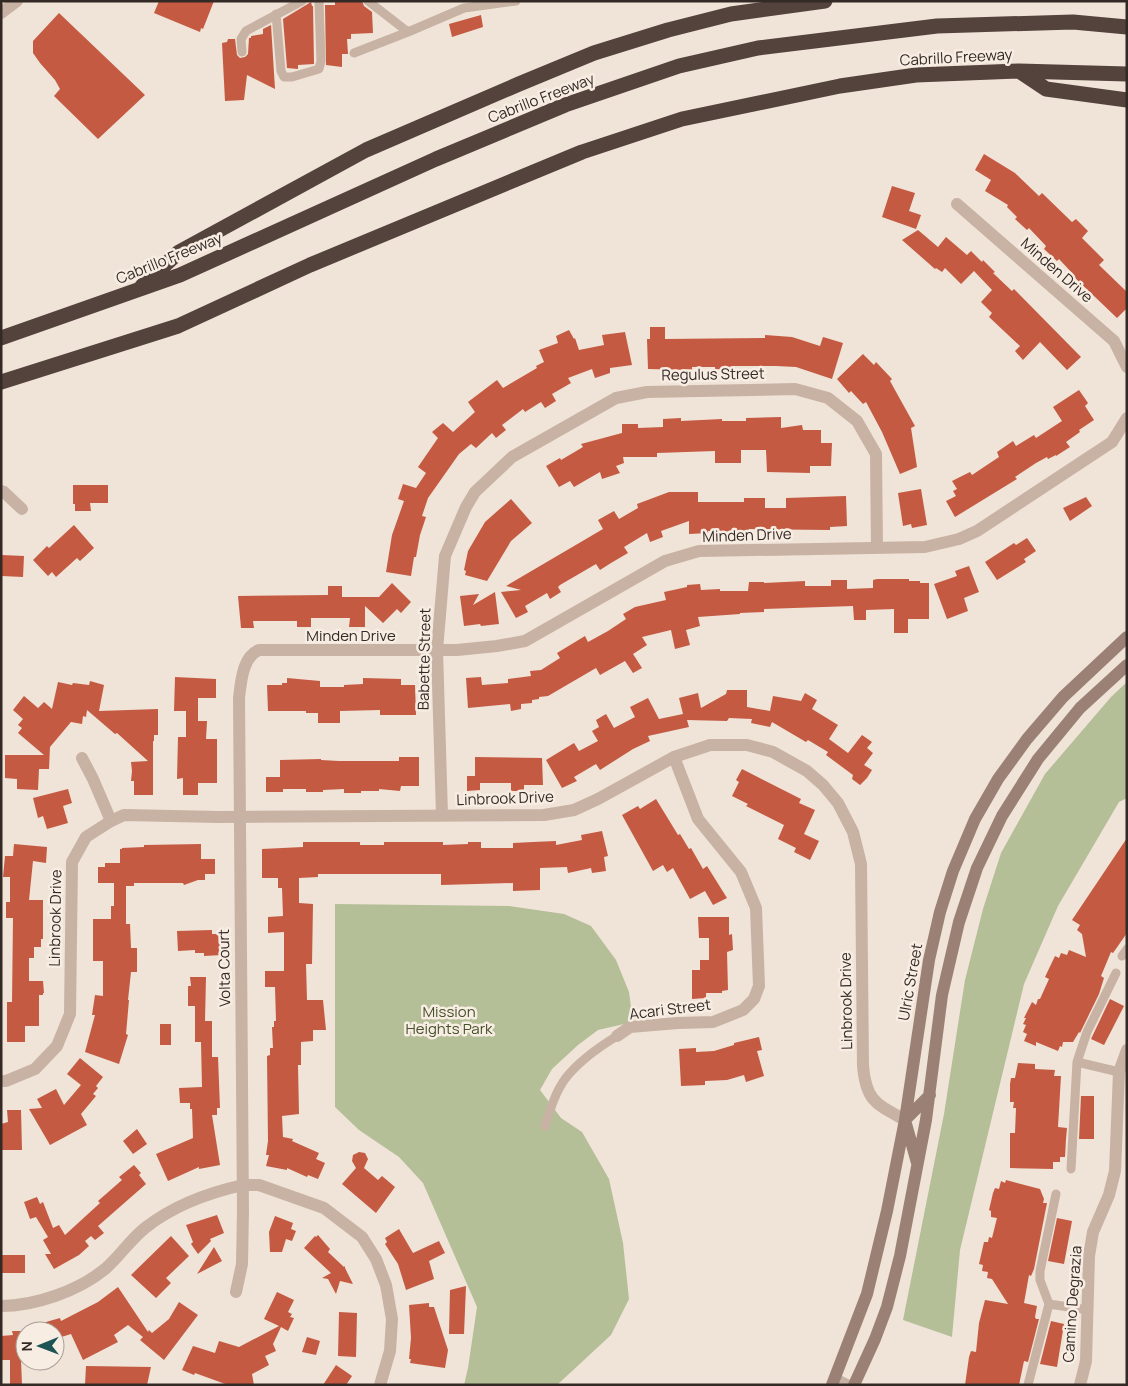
<svg xmlns="http://www.w3.org/2000/svg" width="1128" height="1386" viewBox="0 0 1128 1386" font-family="Manrope,sans-serif">
<style>
.green{fill:#b4bf98}
.building{fill:#c45a42}
.lines{fill:none;stroke-linecap:round;stroke-linejoin:round}
.service{stroke:#c8b2a4;stroke-width:9}
.minor{stroke:#c8b2a4;stroke-width:12}
.tertiary{stroke:#c8b2a4;stroke-width:12}
.secondary{stroke:#9b8175;stroke-width:12}
.motorway{stroke:#54423d;stroke-width:15}
.labels{text-anchor:middle;dominant-baseline:central;stroke-width:5;stroke-linejoin:round;paint-order:stroke}
.street-label{font-size:15px;fill:#332925;stroke:#f8ede3}
.park-label{font-size:15px;fill:#45512a;stroke:#f8ede3}
</style>
<rect width="100%" height="100%" fill="#f0e3d7"/>
<!-- green -->
<path class="green" d="M1127 682V798L1119 802 1058 906 1024 984 960 1250 952 1337 903 1320 944 1114 965 980 983 909 1001 853 1045 774 1111 697Z
M335 904 509 906 564 914 591 926 616 960 629 992 633 1022 598 1030 578 1045 552 1069 540 1090 561 1118 582 1132 609 1179 623 1243 629 1299 611 1335 557 1385H464L468 1368 477 1307 423 1183 399 1157 359 1130 335 1107Z"/>
<!-- building -->
<path class="building" d="M159 1H214L203 29 201 28 200 32 154 13Z
M335 1H362L364 6 372 12 373 33 351 34V39H347L348 54H342V67L326 65 325 5H335Z
M311 2 312 6H313L314 64 298 65V69L287 68 283 19Z
M59 13 145 95 98 139 54 96 60 89 55 80 40 63 33 53V41Z
M481 15 483 27 452 37 449 24Z
M271 25 275 89 247 75 244 100 225 101 222 43 227 42 228 39H235L237 55 240 58 245 57 248 54 249 38H251V36L263 34V29Z
M984 154 1015 173 1039 196 1042 193 1072 222 1076 219 1088 231 1082 238 1104 260 1099 265 1127 292V308L1117 318 1072 275 1073 274 1059 259 1057 261 1044 249 1046 246 1029 228 1027 230 1015 219 1017 217 1007 207 1008 205 985 191 991 180 975 170Z
M892 186 915 193 909 211 921 215 916 229 882 217Z
M918 230 938 247 946 237 967 255 971 251 982 262 983 260 995 272 993 273 1012 291 1014 289 1081 357 1067 370 1040 342 1023 360 1015 351 1020 346 989 317 992 313 981 302 992 290 974 271 961 284 945 268 942 272 936 268 935 269 902 240Z
M650 327H665V339L765 338V335L792 337 820 346 823 337 843 343 832 379 796 367 776 366H732V370L715 369V367H692V370L648 369 647 339H650Z
M569 330 574 339 575 338 579 350 604 345 602 335 625 332 632 365 610 368V373L595 378 592 369 568 378 571 383 552 394 556 401 545 408 541 402 525 412 523 409 502 425 506 430 496 438 492 433 476 448 471 444 459 454 428 498 422 516 426 517 420 535 416 557H414L411 576 386 572 392 535 404 501 398 499 403 484 416 488 426 473 418 467 438 438 432 432 443 423 453 432 475 412 468 402 497 380 503 388 537 368 536 366 544 362 539 350 558 343 556 336Z
M863 354 874 365 876 362 892 379 890 381 915 426 911 428 917 467 900 474 882 432 866 402 863 404 851 391 849 393 837 379Z
M1079 390 1088 403 1085 406 1094 420 1079 430 1080 432 1066 442 1070 447 1056 456V455L1048 459 1047 457 1036 463 1015 477 1017 479 955 517 946 501 956 496 953 491 957 489 952 481 970 472 972 475 999 457 997 452 1013 441 1016 446 1034 435 1036 438 1062 421 1053 407Z
M781 417V428L802 425 803 430H821V443H832L831 466H810V473L767 472 766 450H741V463H715V451L657 453V457H623L624 463 616 466 620 473 602 479 600 472 574 487 570 481 559 487 546 466 560 458 561 460 583 447 581 444 622 433V424H638V428L663 427V419L681 418V421L722 419V421H746V418Z
M73 485H108V503H90L91 511H75V504H73Z
M921 489 927 525 912 528 911 524 903 526 898 493Z
M669 492H698V502H744V498H765V508H786V498L846 496 847 526 830 527V530L749 529V532L708 531V533L689 534V521L661 531 663 537 650 542 647 533 624 547 628 553 611 563 600 570 596 564 560 585 558 587 561 592 550 599 547 593 525 606 528 612 516 618 501 592 521 590 506 586 603 529 598 520 614 511 619 519 638 508 637 504Z
M1086 497 1092 506 1070 521 1063 508Z
M511 499 532 523 511 541 487 581 465 575 466 571 464 570 468 551 485 522Z
M74 525 94 548 80 561 77 558 56 577 52 572 48 576 33 560 47 546 49 548Z
M1027 538 1036 551 1024 559 1026 562 997 580 985 562 1014 543 1016 545Z
M2 555 24 556 23 577 2 576Z
M969 566 979 592 964 598 968 611 947 619 934 584 957 576 955 571Z
M877 579H909V581H920V583H929V619H908V633H894V609L866 610V620H854L853 606 764 609V612L740 613V614L698 617 700 626 686 630 690 645 675 649 671 630 642 637 647 645 633 654 642 668 633 673 625 661 600 675 596 668 548 696 539 697V699L532 700V703L521 704V709L511 711 510 704 468 708 466 678 481 677 482 685 508 683V679L531 676 530 671 541 670 560 658 557 653 585 636 588 642 608 631 626 619 623 614 635 607 666 600 664 592 687 587V585L700 584 701 590 720 589V591H748L749 582H764V583L805 581V586H831V580H847V589L873 588V580Z
M392 583 411 602 401 613 397 609 383 623 365 606V627H349L350 618H311V627H297V621H253L254 628H241L238 596 328 595V586H342V597H379Z
M495 592 499 624 481 626 480 624 464 626 460 596 479 594 473 605Z
M175 677 216 679V698H198V721H207L206 739H217V783H198V795H183V778L177 779 178 737H186V711H174Z
M287 678 320 681V687H344V685L363 684V678L401 679V685H415L416 715H380V710L340 711V723H318V713H306V711H268L267 685H282V683H287Z
M90 681 104 685 99 711 158 709V735H154V741H153V795H134V781H131L132 771 131 762 148 761 117 733 115 734 87 710 86 717 83 716 82 724 71 722 50 747 49 769H39L38 790 17 789V779L5 778V755H44L18 733 22 728 18 725 23 719 13 710 24 696 38 708 44 702 52 709 58 682 72 685 73 683 89 685Z
M727 690H747V707L770 711 773 696 801 701 805 693 817 700 812 709 838 725 829 739 848 753 862 735 872 742 867 748 873 753 864 765 872 770 867 778 860 785 852 779 853 775 826 755 828 752 808 740 806 742 772 722 770 727 751 723 752 719 729 718 727 721 687 720 689 727 648 736 650 741 633 749 600 770 596 764 574 777 577 781 562 788 546 760 574 743 579 751 598 741 592 731 599 727 596 720 606 714 614 728 635 717 630 707 648 698 659 719 683 714 679 698 698 693 701 708 726 694Z
M399 757H419V786H401L400 791 379 789V791H361V793H344V789L323 790V792H306V789H283V792H266V777H280V760L321 759V760L339 761H399Z
M475 757 542 758 543 785H524V791H511V783H480V790L467 791V776H475Z
M742 769 801 799 799 803 815 810 804 834 819 841 810 860 794 852 796 848 778 839 784 825 746 806 748 804 732 796 739 782 736 780Z
M68 789 72 803 63 806 68 823 47 829 43 816 38 818 33 798Z
M656 799 678 835 680 834 689 849 691 848 703 869 707 866 727 898 713 905 705 891 690 899 673 868 667 872 663 865 653 871 622 815 638 806 640 809Z
M602 831 608 856 604 857 606 871 592 873 591 868 568 873 567 867 540 868V890L513 891V883L441 885V874H318V877L299 878V903L313 904 312 964H306L307 1000H323L326 1030H313V1041L301 1042V1065H298L299 1114 282 1116 283 1137 293 1139 292 1141 319 1153 316 1159 325 1163 318 1179 308 1175 307 1177 287 1168V1170L266 1166 269 1155H266L268 1141 267 1056 270 1055V1048H273L272 1027H274V1021H276L275 987H265V971H284V932L268 933V917L283 916 282 888H278V878H262V849L303 847V842H360V845H384V842H443V845L468 844V842H481V848H513V843L533 842 556 841V845L582 840 581 835Z
M1127 838V933L1113 953 1111 952 1101 976 1104 978 1099 994 1080 1033 1079 1032 1073 1042H1063L1062 1047 1060 1046 1058 1051 1036 1042V1046L1024 1041 1027 1034 1023 1032 1026 1025 1023 1024 1026 1018H1024L1032 1002 1036 1005 1038 999H1040L1049 979 1045 977 1055 956 1059 958 1061 953 1067 955 1069 950 1086 957 1082 934 1077 930 1080 925 1072 920Z
M14 844 47 847 46 863 33 861 29 900H43V939H41V947H34V958H29V981H43L44 993H43V995H39V1026H25V1042H7V1002H12L13 918H6V902H10V877H3L5 856H13Z
M201 844V859H215V874H205V880H198L184 885 183 883H134V886H126V924H130L131 948H137V972H131L128 1000H129L126 1034 128 1035 119 1064 85 1052 95 1015H92L95 995 103 996V961H93V919H111V906H114V883H98V867H105V863H120V849H122V848L144 847V845Z
M698 917H729V935L732 934 733 950 727 952 728 990 722 991V993H706V998L692 999V970H700V960H709V938H699Z
M212 930V934H221L222 955 204 956V953H195V950L178 951 177 931Z
M190 977H206L205 1021H212V1057H218L220 1108H217V1115H212L220 1165 199 1169V1167L168 1181 156 1154 193 1138 192 1109H190V1103H180L179 1088 202 1087 201 1042H195V1006H188V986H191Z
M1110 999 1124 1006 1104 1045 1091 1039Z
M160 1024H171V1045H160Z
M759 1037 762 1050 757 1051 764 1076 746 1082 744 1075 727 1080 705 1081V1085L681 1086 679 1049 696 1048V1052L714 1051 734 1045V1043Z
M80 1058 103 1077 96 1086 98 1088 93 1094 96 1096 81 1114 87 1125 50 1145 29 1109 42 1108 37 1099 56 1089 64 1105 81 1085 67 1074Z
M1018 1063 1035 1064V1069L1055 1070 1054 1076H1061L1058 1127 1067 1128 1066 1139 1065 1157H1060V1162H1053V1169L1010 1168V1133H1015L1016 1108H1013L1014 1102H1010V1084L1011 1078H1015Z
M1081 1096H1094V1139H1079Z
M7 1110H21L22 1150H1V1124L8 1122Z
M137 1129 147 1144 133 1154 123 1141Z
M359 1152 365 1153 368 1159 364 1168 378 1180 382 1176 395 1187 376 1213 342 1184 356 1168 352 1161 353 1155Z
M134 1165 141 1173 139 1175 146 1184 98 1226 104 1233 95 1240 91 1236 85 1241 89 1246 79 1255 54 1269 45 1254H51L43 1240 48 1237 36 1217 30 1219 24 1202 37 1197 40 1204 43 1202 53 1228 59 1225 65 1235 100 1203 98 1201 122 1180 119 1177Z
M1006 1180 1040 1189 1044 1199 1043 1203H1047L1034 1269 1031 1276 1029 1275 1024 1303 1037 1306 1035 1317 1036 1319H1039L1028 1362 1024 1361 1019 1385H965L969 1357 971 1351 976 1352 979 1323 985 1300 1008 1304 992 1279 987 1278 988 1272 982 1271 983 1265 979 1264 984 1242H988L989 1237 992 1238 997 1218 991 1217V1211L989 1210 993 1193 995 1188 999 1189 1001 1181 1005 1183Z
M217 1215 224 1233 210 1239 211 1241 198 1254 191 1244 193 1242 186 1225Z
M275 1216 293 1223 291 1229 296 1231 292 1241 286 1239 282 1252H270L269 1232Z
M1057 1218 1072 1221 1064 1264 1048 1261Z
M399 1229 413 1253 439 1241 445 1253 429 1261 434 1279 406 1290 398 1264 385 1244 387 1242 385 1238Z
M318 1235 330 1249 328 1252 344 1267 345 1266V1268L353 1284 340 1281 336 1294 328 1279 322 1278 331 1273 304 1248 315 1236 316 1237Z
M171 1236 189 1256 166 1278 171 1283 156 1298 131 1275Z
M214 1247 222 1261 197 1274Z
M1 1255H25V1273H1Z
M466 1286 464 1334H449L450 1290Z
M118 1287 148 1332 149 1330 152 1333 169 1319 179 1302 198 1315 164 1360 140 1340 143 1337 128 1325 114 1335 118 1342 83 1360 71 1334 55 1339V1331H26L25 1328 60 1318 61 1321 98 1302Z
M277 1292 294 1300 288 1312 292 1314 290 1317 294 1318 288 1331 281 1327 273 1344 276 1351 265 1356 269 1365 252 1374 254 1385H228L195 1373 194 1375 182 1370 193 1346 215 1353 219 1341 239 1347 279 1326 264 1319Z
M429 1303V1307H434L448 1350 445 1368 410 1363 411 1359H409L411 1338 409 1305Z
M339 1312 357 1313 356 1357 338 1356Z
M1051 1321 1064 1324 1057 1367 1040 1364Z
M12 1331H25V1360H21L22 1385H10V1360H1V1336L13 1335Z
M307 1337 320 1341 316 1355 302 1352Z
M336 1365 352 1376 346 1385H323Z
M86 1366 151 1367 147 1385H85Z"/>
<g class="lines">
<!-- service -->
<path class="service" d="M368 1 408 32 464 8 516 1
M276 14 281 71 284 77H292L319 69 321 61 319 1
M242 52 241 39 246 31 302 1
M354 53 408 32
M1122 956 1127 949
M1116 973 1087 1032 1077 1062 1119 1072
M545 1126C550 1110 555 1093 565 1079 578 1062 599 1047 617 1036
M1071 1169 1077 1062
M1049 1304 1040 1280V1271L1056 1194
M1028 1385 1049 1304 1088 1310"/>
<!-- minor -->
<path class="minor" d="M957 204 1114 341 1127 367
M1 491 4 492 22 509
M82 758 93 779 111 821
M442 815 437 650 445 556 466 507 475 492 512 457 616 398 647 392 795 389 828 398 857 421 876 454 877 548
M617 1036 630 1027 678 1023 713 1022 743 1010 754 999 759 986 756 908 741 872 698 819 674 757
M243 1185H259L324 1208 362 1237 376 1259 386 1285 392 1319 390 1351 380 1385
M236 1292 242 1264 243 1210 239 698C241 683 242 657 259 650H457L497 646 525 641 665 561 699 551 925 547 959 539 977 531 1112 442 1127 418
M1080 1385 1086 1361 1089 1256 1093 1232 1109 1195 1115 1171 1119 1072 1127 1050"/>
<!-- tertiary -->
<path class="tertiary" d="M1 13 17 1
M1 1081H6L35 1069 57 1046 70 1014 72 862 86 837 111 821 124 815 219 817 544 815 574 810 598 799 674 757 710 745H747L773 752 807 771 823 785 838 803 853 832 861 864 863 1066C866 1101 876 1104 905 1120
M1 1306C35 1306 78 1291 105 1269 119 1257 130 1240 145 1228 174 1205 207 1193 243 1185
M835 1379 847 1385"/>
<!-- secondary -->
<path class="secondary" d="M917 1163 905 1120 930 1095
M832 1385 867 1294 887 1211 905 1120 929 960 940 912 953 871 975 819 998 779 1027 739 1063 697 1127 637
M854 1385 875 1339 887 1307 900 1256 926 1120 942 995 959 922 977 868 1002 816 1038 759 1080 708 1127 665"/>
<!-- motorway -->
<path class="motorway" d="M1019 71 1046 89 1127 100
M142 286 179 252 366 150 519 84 594 53 668 30 731 14 825 1
M1 338 180 275 436 159 565 105 679 66 758 48 937 26 1073 22 1127 27
M1 382 178 326 310 265 582 152 682 119 840 86 916 75 1019 71 1127 74"/>
</g>
<g class="labels">
<!-- street labels -->
<g class="street-label">
<text transform="translate(956 57) rotate(-3)">Cabrillo Freeway</text>
<text transform="translate(541 98) rotate(-21)">Cabrillo Freeway</text>
<text transform="translate(169 258) rotate(-22)">Cabrillo Freeway</text>
<text transform="translate(1057 270) rotate(41)">Minden Drive</text>
<text transform="translate(713 374) rotate(-1)">Regulus Street</text>
<text transform="translate(747 535) rotate(-2)">Minden Drive</text>
<text x="351" y="635">Minden Drive</text>
<text transform="translate(424 659) rotate(-89)">Babette Street</text>
<text transform="translate(505 798) rotate(-2)">Linbrook Drive</text>
<text transform="translate(55 918) rotate(-89)">Linbrook Drive</text>
<text transform="translate(224 968) rotate(-91)">Volta Court</text>
<text transform="translate(910 982) rotate(-80)">Ulric Street</text>
<text transform="translate(846 1001) rotate(-91)">Linbrook Drive</text>
<text transform="translate(670 1009) rotate(-7)">Acari Street</text>
<text transform="translate(1072 1304) rotate(-86)">Camino Degrazia</text>
</g>
<!-- park labels -->
<g class="park-label">
<text x="449" y="1011">Mission<tspan x="449" dy="17">Heights Park</tspan></text>
</g>
</g>
<!-- border -->
<rect width="1128" height="1386" fill="none" stroke="#332925" stroke-width="5"/>
<!-- north arrow -->
<g transform="translate(40 1346) rotate(269)"><circle r="24" fill="#f8ede3" stroke="#a99f97"/>
<path d="M0-4L9 19L0 12L-9 19Z" fill="#1c5354"/>
<text y="-8" font-size="14" font-weight="bold" text-anchor="middle" fill="#332925">N</text>
</g>
</svg>
